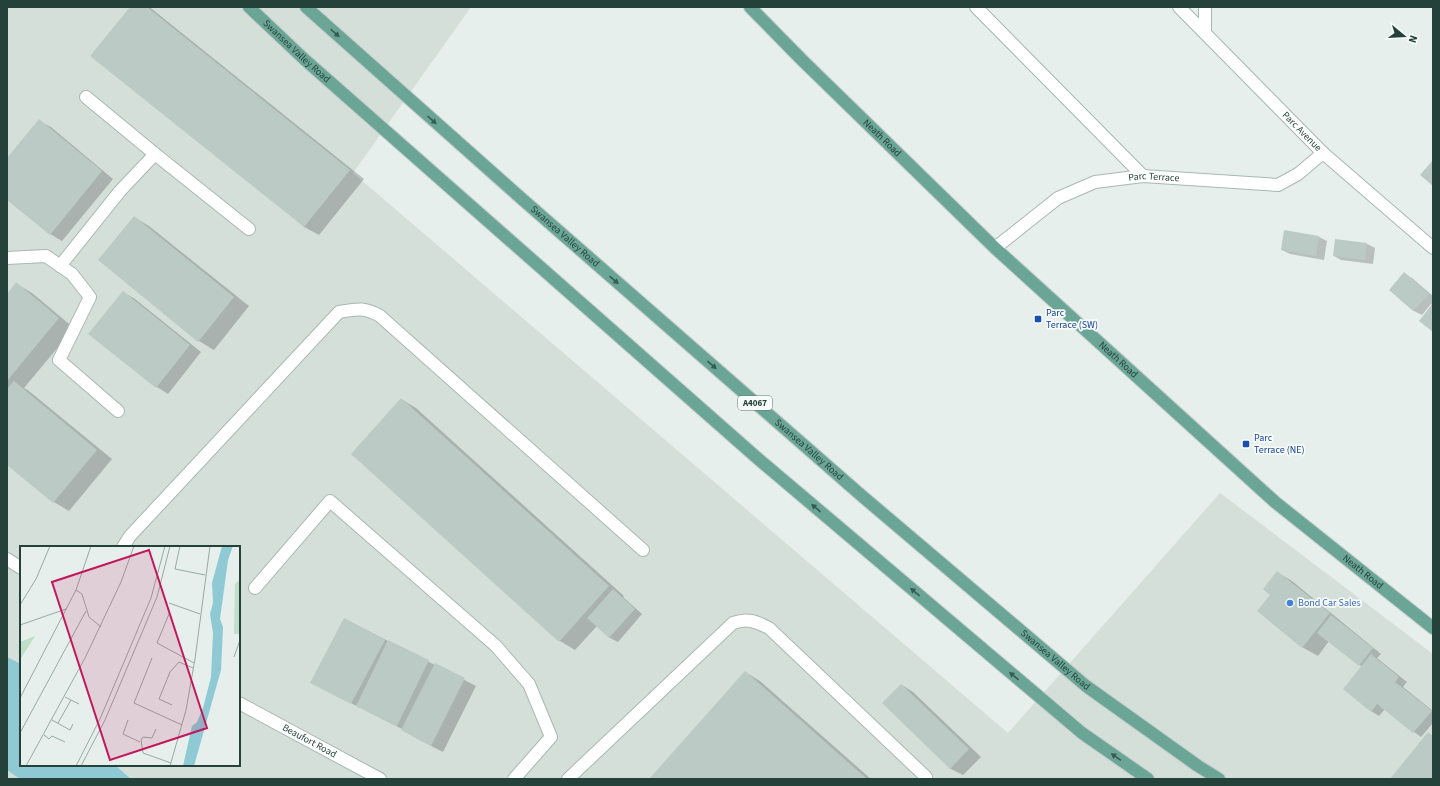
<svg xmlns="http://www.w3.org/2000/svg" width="1440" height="786" viewBox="0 0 1440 786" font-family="'Source Sans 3',sans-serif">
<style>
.built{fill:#d4dfda;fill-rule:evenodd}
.water{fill:#8ec9d4}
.shadow{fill:#0003}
.building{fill:#bbcac4}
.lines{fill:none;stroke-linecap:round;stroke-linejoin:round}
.minor-casing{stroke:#a8b8b2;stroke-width:14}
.major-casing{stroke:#c2cac8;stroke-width:14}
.minor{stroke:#fff;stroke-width:12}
.major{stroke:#6aa596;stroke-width:12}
.oneway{fill:#365b51}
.transit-dot{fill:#1a4fb4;stroke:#f7fbf9;stroke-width:1.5}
.shop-dot{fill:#3f7fe0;stroke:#f7fbf9;stroke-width:1.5}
.labels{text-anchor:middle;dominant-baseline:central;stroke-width:3.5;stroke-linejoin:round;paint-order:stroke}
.shield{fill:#f7fbf9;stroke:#637a73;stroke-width:1}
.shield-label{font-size:9px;font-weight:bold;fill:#24423a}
.street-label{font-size:10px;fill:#24423a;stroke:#f7fbf9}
.transit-label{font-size:10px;fill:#164399;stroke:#f7fbf9;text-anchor:start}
.shop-label{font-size:10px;fill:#366cbe;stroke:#f7fbf9;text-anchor:start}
.inset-road{fill:none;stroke:#98aaa4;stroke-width:1}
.view{fill:#c2185b;fill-opacity:0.15;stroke:#c2185b;stroke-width:2}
.inset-edge{fill:none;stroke:#24423a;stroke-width:2}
</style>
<rect width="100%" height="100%" fill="#e6efeb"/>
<!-- built -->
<path class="built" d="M7 7H471L353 173 1008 733 1220 493 1433 654V779H7ZM21 547H239V765H21Z"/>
<!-- water -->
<path class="water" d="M7 657 21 664V765H115L131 779H20L7 770Z"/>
<!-- shadow -->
<path class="shadow" d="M131 7H149L152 9 364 179 319 235 304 227Z
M39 121 51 127 113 179 62 241 50 234 7 199V159Z
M134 217 149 226 249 306 214 350 199 341Z
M1285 232 1319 237 1327 241 1324 260 1290 254 1282 250Z
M1336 240 1367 244 1375 248 1373 264 1341 260 1334 256Z
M1405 274 1412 278 1433 296V331L1432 305 1431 304 1422 315 1414 311 1391 290Z
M17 284 32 293 74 328 24 388 29 391 112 459 69 511 54 502 7 463V295Z
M123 292 135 299 201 352 168 394 157 387Z
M401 399 416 408 624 596 623 597 642 614 618 642 610 638 597 626 575 650 560 641 352 454Z
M1277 572 1292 581 1381 654 1377 658 1407 682 1403 687 1433 711V723L1421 737 1414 732 1385 709 1379 716 1371 711 1362 667 1329 641 1318 656 1302 647 1271 595Z
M345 619 476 686 443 752 414 737 402 729 323 689Z
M745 672 760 681 871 779H650Z
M902 685 913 692 981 757 963 775 951 769 884 703Z"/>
<!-- building -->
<path class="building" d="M130 7H147L350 170 304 227 90 56Z
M39 119 102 171 50 235 7 200V158Z
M1433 160V186L1420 175Z
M134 216 234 297 198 342 98 260Z
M1284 230 1319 236 1316 256 1281 250Z
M1335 239 1367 243 1365 260 1333 256Z
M1404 272 1429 294 1413 311 1389 290Z
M16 282 59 318 7 381V294Z
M123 291 190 345 156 388 88 334Z
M1433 303V332L1419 321Z
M14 381 97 450 53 503 7 465V389Z
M401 398 609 586 559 642 351 454Z
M1277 571 1330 613 1302 648 1257 611 1270 595 1263 589Z
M613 589 635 609 609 638 587 618Z
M1331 615 1373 648 1359 666 1317 633Z
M344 618 385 640 351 704 310 683Z
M388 640 429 660 397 726 356 706Z
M1371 654 1399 677 1395 682 1432 711 1413 733 1377 704 1371 712 1343 689Z
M435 663 465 678 431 746 401 730Z
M745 671 867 779H649Z
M901 684 969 749 950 769 882 703Z
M1428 732 1433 736V779H1390Z"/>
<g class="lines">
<defs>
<g id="minor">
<path d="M976 7 1143 176"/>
<path id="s1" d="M1179 7 1323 153 1433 248"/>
<path d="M1205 7V33"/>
<path d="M86 97 155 154"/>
<path id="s2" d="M995 248 1058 198 1095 182 1143 176 1278 185 1298 174 1323 153"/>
<path d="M7 258 46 256 72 274 90 297 59 360 118 411"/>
<path d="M60 266 120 191 155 154 249 229"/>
<path d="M123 547 130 536 339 312C357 309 364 307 380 316L643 550"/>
<path d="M7 559 21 568"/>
<path d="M255 588 330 501 496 646 529 684 551 737 514 779"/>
<path id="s3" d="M239 703 380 779"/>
<path d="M568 779 733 623C748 618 755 621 769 628L926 777"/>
</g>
<g id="major">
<path id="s4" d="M249 7 304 59 756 457 1082 733 1148 779"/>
<path id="s5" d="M306 7 522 199 862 496 1086 686 1198 766 1219 779"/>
<path id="s6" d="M750 7 802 60 995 248 1275 502 1433 628"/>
</g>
</defs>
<!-- minor casing -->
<use href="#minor" class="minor-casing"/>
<!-- major casing -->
<use href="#major" class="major-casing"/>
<!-- minor -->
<use href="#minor" class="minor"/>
<!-- major -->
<use href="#major" class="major"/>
</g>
<!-- one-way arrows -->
<defs><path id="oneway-solid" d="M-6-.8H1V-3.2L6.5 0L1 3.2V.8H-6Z"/></defs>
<g class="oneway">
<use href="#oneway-solid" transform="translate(335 33) rotate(42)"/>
<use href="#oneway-solid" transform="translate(432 120) rotate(42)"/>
<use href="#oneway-solid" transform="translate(614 280) rotate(41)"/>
<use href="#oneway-solid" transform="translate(712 365) rotate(41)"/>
<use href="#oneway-solid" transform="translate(816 508) rotate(-140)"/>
<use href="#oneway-solid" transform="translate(915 592) rotate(-140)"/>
<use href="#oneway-solid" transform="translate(1014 676) rotate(-140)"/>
<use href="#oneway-solid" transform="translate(1116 757) rotate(-145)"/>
</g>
<!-- markers -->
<g class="transit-dot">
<rect x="1034" y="315" width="8" height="8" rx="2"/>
<rect x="1242" y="440" width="8" height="8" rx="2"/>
</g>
<circle class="shop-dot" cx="1290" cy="603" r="4"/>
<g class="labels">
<!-- shield labels -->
<rect class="shield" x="738" y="396" width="34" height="14" rx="3"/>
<g class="shield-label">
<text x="755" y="403">A4067</text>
</g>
<!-- street labels -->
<g class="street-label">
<text stroke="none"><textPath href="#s4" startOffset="65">Swansea Valley Road</textPath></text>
<text stroke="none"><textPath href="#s1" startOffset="175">Parc Avenue</textPath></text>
<text stroke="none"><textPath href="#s6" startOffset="186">Neath Road</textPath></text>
<text stroke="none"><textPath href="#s2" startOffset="180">Parc Terrace</textPath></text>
<text stroke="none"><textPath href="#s5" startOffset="346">Swansea Valley Road</textPath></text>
<text stroke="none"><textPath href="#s6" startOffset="510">Neath Road</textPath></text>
<text stroke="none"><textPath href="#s5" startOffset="670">Swansea Valley Road</textPath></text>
<text stroke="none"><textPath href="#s6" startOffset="834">Neath Road</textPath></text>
<text stroke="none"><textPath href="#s5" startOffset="994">Swansea Valley Road</textPath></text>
<text stroke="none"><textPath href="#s3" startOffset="80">Beaufort Road</textPath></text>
</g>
<!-- transit labels -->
<g class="transit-label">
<text x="1046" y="313">Parc<tspan x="1046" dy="12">Terrace (SW)</tspan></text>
<text x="1254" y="438">Parc<tspan x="1254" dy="12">Terrace (NE)</tspan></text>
</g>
<!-- shop labels -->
<g class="shop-label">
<text x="1298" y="603">Bond Car Sales</text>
</g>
</g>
<!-- overview -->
<g transform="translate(20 546)">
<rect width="220" height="220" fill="#e6efeb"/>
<path d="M220 33V88H214L215 38ZM15 90 0 114V96Z" fill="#bfe0c8"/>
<path d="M202 0H213L208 14 200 73 203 81 201 124 174 220H163L172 180 177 176 183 162 191 131 193 87 190 68 193 57 192 37Z" fill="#8ec9d4"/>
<path class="inset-road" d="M160 0 155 23 185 29M56 44 62 48 69 71 81 81M149 57 180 68M0 59 16 33 30 0M149 68 137 97 174 117M0 79 46 63M214 111 220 94M132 112 114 157 162 179M45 151 59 158M0 152 56 44 71 0M152 159 139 153 150 126 159 116 173 122M32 174 50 184 53 178M108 174 103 188 120 196M38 177 51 154M136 183 132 192 123 191 121 194 123 207 151 217M0 187 66 65M24 189 29 193 32 190 45 196M6 220 65 112 101 36 114 0M56 220 80 173 131 52 145 0M61 220 85 174 137 51 150 0M150 220 166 164 175 113 190 0"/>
<path class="view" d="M129 4 187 182 90 214 32 36Z"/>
<rect width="220" height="220" class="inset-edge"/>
</g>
<!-- border -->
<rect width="1440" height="786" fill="none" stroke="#24423a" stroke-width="16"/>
<!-- north arrow -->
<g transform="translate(1404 36) rotate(108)" stroke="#f7fbf9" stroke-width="3" paint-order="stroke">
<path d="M0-3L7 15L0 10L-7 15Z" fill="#24423a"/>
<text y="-6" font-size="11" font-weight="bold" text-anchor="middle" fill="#24423a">N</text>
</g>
</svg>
